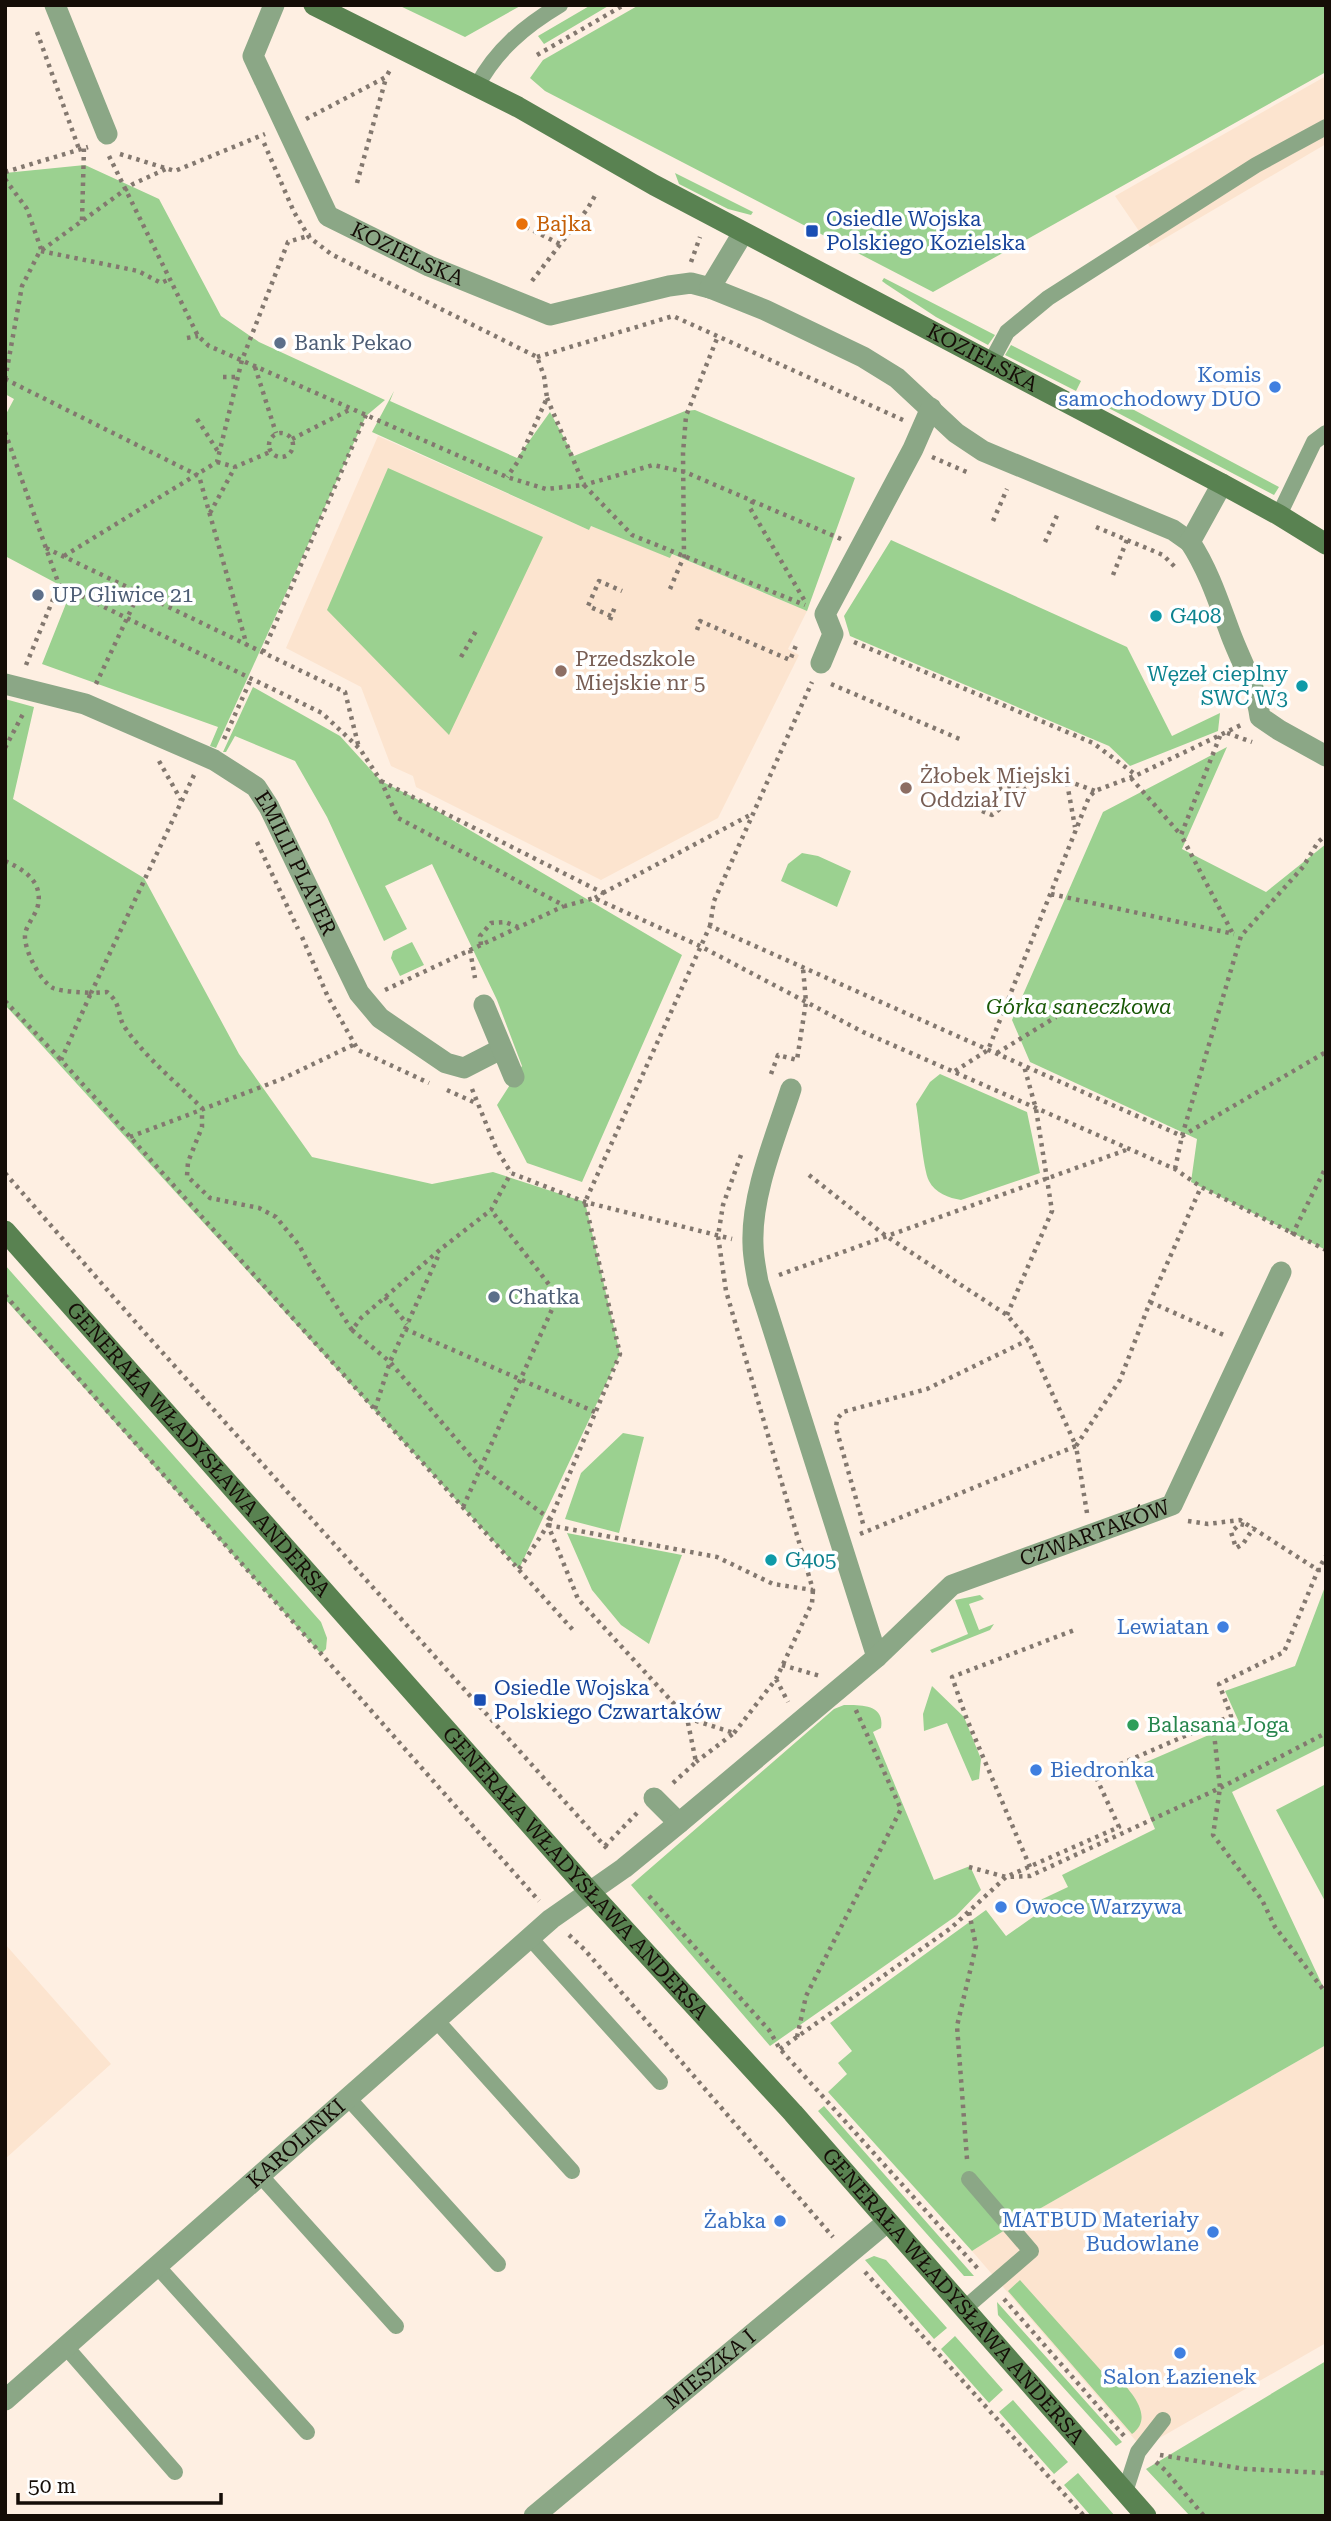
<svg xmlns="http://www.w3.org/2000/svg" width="1331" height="2521" viewBox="0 0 1331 2521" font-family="'Roboto Serif',serif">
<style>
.built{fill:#fce4cf}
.green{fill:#9bd190}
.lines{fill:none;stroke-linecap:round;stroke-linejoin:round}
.path{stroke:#83786f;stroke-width:4.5;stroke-dasharray:3.5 5;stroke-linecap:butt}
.lane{stroke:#8ba786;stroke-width:16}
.street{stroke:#8ba786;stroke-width:21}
.secondary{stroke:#598251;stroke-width:21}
.food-dot{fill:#e8710a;stroke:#fff;stroke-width:2.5}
.transit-dot{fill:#1a4fb4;stroke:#fff;stroke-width:2.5}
.service-dot{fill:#5c6f8a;stroke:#fff;stroke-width:2.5}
.shop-dot{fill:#3f7fe0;stroke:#fff;stroke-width:2.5}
.culture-dot{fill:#0f9aa8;stroke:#fff;stroke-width:2.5}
.education-dot{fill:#8d6e63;stroke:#fff;stroke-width:2.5}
.leisure-dot{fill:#2e9e5b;stroke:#fff;stroke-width:2.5}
.labels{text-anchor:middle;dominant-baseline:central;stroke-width:7;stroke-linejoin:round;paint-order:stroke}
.transit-label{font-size:21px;fill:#164399;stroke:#fff;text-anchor:start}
.food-label{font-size:21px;fill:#c56008;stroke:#fff;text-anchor:start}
.street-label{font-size:21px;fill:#150d07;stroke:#fff}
.service-label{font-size:21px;fill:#4e5e75;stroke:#fff;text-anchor:start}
.shop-label{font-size:21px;fill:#366cbe;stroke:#fff;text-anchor:end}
.culture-label{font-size:21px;fill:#0d838f;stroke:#fff;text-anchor:start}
.education-label{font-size:21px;fill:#785e54;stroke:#fff;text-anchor:start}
.park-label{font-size:21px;font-style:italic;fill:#195907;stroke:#fff}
.leisure-label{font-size:21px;fill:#27864d;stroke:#fff;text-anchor:start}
</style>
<rect width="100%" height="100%" fill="#feefe2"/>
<!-- built -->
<path class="built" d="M1326 76V144L1150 247 1115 196Z
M378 436 589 530 591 526 669 557 671 554 807 611 788 649 799 655 718 818 601 880 416 787 413 776 391 766 361 687 286 648Z
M5 1944 111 2064 5 2159Z
M1326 2045V2343L1142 2448 972 2251 1027 2216Z"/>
<!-- green -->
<path class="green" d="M398 5H522L465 37Z
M591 5H610L544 44 538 36Z
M639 5H1326V72L933 292 545 91 530 78 543 60Z
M85 165 159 199 221 316 259 342 385 400 366 416 216 748 210 746 218 727 42 664 71 591 5 556V416L14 399 5 394V173Z
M675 173 753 212 751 215 728 209 679 184Z
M884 278 995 335 988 345 936 317 886 284 882 281Z
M1011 345 1081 381 1076 391 1005 355Z
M394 391 390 401 517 458 550 412 574 456 685 411 695 410 855 478 807 611 672 554 670 558 591 526 589 530 372 432Z
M1104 394 1279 487 1274 495 1099 403Z
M388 468 543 537 449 735 327 610Z
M891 540 1127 647 1172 736 1220 713 1218 731 1130 766 1109 746 850 636 844 616Z
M253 687 340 736 381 781 415 798 682 955 582 1182 527 1163 497 1105 522 1066 497 1000 432 864 385 886 407 929 384 941 327 817 295 761 235 736 226 752H223Z
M5 699 34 707 13 799 144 878 239 1054 312 1157 432 1184 493 1172 585 1202 620 1354 519 1569 5 1005Z
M1227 747 1182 849 1266 892 1326 844V1250L1191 1182 1197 1139 1030 1062 1012 1020 1103 812Z
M802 853 818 856 851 871 837 907 781 881 788 864Z
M412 942 424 965 400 976 391 958 393 951Z
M940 1074 1027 1112 1040 1173 961 1200C949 1198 935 1193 929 1181 923 1169 919 1120 916 1104L930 1082Z
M5 1265 321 1622 327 1638 326 1649 321 1654 5 1299Z
M623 1433 644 1437 619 1533 565 1519 581 1473Z
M567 1533 682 1555 649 1644 621 1625 592 1590Z
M1326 1584V1745L1232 1792 1326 1993V2045L1027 2216 972 2251 828 2092 847 2074 838 2063 852 2051 830 2023 986 1910 1006 1936 1040 1912 1034 1903 1068 1887 1062 1875 1155 1829 1130 1769 1239 1722 1225 1691 1295 1666Z
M980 1595 984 1599 969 1604 979 1630 994 1624 990 1630 932 1653 930 1650 968 1634 955 1600Z
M932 1686 964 1717 981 1759 979 1779 972 1781 947 1723 924 1731 923 1714Z
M844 1705C861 1705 885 1704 881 1728L873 1732 934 1880 970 1866 981 1890 956 1916 770 2046 631 1885 834 1709Z
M1326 1784V1903L1276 1810Z
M824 2106 974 2276H964L818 2111Z
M874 2256 886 2260 947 2328 934 2339 865 2260Z
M1020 2280 1105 2375H1116C1129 2390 1156 2416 1132 2434L1008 2291Z
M997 2302 1122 2442 1116 2446 998 2315Z
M955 2336 1003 2390 989 2403 941 2349Z
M1326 2361V2516H1190L1146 2469Z
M1013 2400 1068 2462 1054 2474 999 2412Z
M1078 2473 1115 2516H1091L1064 2485Z"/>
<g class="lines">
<!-- path -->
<path class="path" d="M37 32 79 149
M537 55 624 5
M306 119 386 77 390 70
M264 143 294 212 309 237 331 254 537 357 544 376 547 398 519 460 507 477
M120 154 175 171 265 134
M109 156 198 336 209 346 507 477 546 489 584 485 632 535 805 605
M5 172 88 147
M5 179 27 209 41 249 22 286 5 380
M357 183 386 78
M82 220 84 148
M526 227 560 244
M42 250 133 184 166 169
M41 251 138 271 161 283 170 279
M691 262 700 237
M532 281 588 208 597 192
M187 338 198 336
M537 357 673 316 903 420
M255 367 276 433
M223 377H237
M5 379 199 476 247 646
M547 398 584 485 653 465 685 472 841 539
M197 419 219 453
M5 432 59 585 322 713 360 749 381 781 398 818 565 906 594 898 700 946 863 1032 1175 1169 1201 1187 1326 1250
M269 445a12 12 0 1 1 24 0a12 12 0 1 1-24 0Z
M292 439 351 409
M932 457 969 473
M217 462 235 467
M753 501 750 508 806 603
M210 513 235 467 270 452
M993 521 1007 489
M1096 527 1163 555 1175 567
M1045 542 1059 511
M46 548 345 692 359 748
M64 556 217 462 242 360 288 242 311 235
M1113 575 1127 540
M670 589 684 556 683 453 686 416 718 336
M611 616 588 606 599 581 622 591
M610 620 616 604
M697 630 700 621 790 660 797 643
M854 642 1093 743 1136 775
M263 652 366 415
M461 657 476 631
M26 665 59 585
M96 684 139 593
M831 684 962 740
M1227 733 1252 742
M1220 736 1181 835 1233 934
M224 739 251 679
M5 748 24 712
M159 761 181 800
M194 775 91 993 107 992C123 1005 116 1016 126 1029 147 1059 176 1082 202 1108V1127L188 1162 187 1176 210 1198 259 1208 276 1217 299 1245 309 1264 352 1330 361 1318 442 1248 491 1210 511 1173
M1131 778 1181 835
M381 781 603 893 595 898
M1067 783 1075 827
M999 789 1035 782
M982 811 992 815 1046 773 1095 791
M257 842 298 929
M5 861C23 869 43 881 38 905 36 915 26 925 25 935 24 950 40 981 53 988 63 992 80 992 91 993L61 1060 573 1630
M603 893 750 815
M1051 894 1234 934
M710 926 714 901 812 682
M302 937 328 997 358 1050 429 1083
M481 945 480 936 491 923 505 922 518 927
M470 950 475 978
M385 990 564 906
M5 1001 61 1060
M997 1053 1056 1017
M955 1071 988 1050 1089 797 1095 791 1137 775 1241 725
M771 1074 778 1055 797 1060 806 1002 803 968
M472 1089 496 1148 511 1173 585 1202 732 1239
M447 1090 478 1104
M130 1137 282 1079 355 1044
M741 1155 723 1205 718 1236 726 1291 813 1590 773 1584 717 1557 548 1525 620 1354 585 1202 710 926 1182 1136 1326 1052
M1175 1169 1182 1136 1241 936 1303 867 1318 842 1326 835
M5 1173 145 1333 610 1852
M809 1175 886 1236 1007 1315 1028 1340
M1292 1235 1326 1167
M779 1275 1126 1150
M5 1295 539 1901
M385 1297 407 1324
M1150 1302 1226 1336
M1007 1315 1052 1211 1036 1109 1024 1066
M405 1329 595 1412
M352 1330 390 1362 481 1468 550 1519
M375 1409 390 1362 440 1252
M463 1507 558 1296 491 1210
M1087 1513 1076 1446 1120 1380 1150 1302 1201 1187
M1188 1521 1208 1524 1240 1520 1318 1570H1326
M1244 1525 1240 1524 1231 1532 1236 1548 1243 1544 1254 1527
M860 1534 1076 1446 1028 1340 927 1389 843 1412 837 1419 836 1428 864 1527
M519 1569 548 1525 578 1599 687 1718
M782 1665 820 1676
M776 1679 788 1702
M1213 1724 1220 1788 1213 1835 1262 1900 1275 1927 1326 1993
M734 1733 776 1679 812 1603 813 1590
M673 1783 696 1762 687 1718 734 1733 696 1762
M605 1846 637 1813
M969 1867 1006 1877 1119 1827 1095 1775 1231 1716 1219 1684 1284 1652 1318 1570 1326 1556
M1030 1867 966 1717 952 1677 1077 1629
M649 1896 769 2030 780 2049 980 2271
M569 1935 584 1949 833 2237
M797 2037 806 1996 901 1809 854 1706
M780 2049 951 1928 1006 1877 1030 1876 1220 1788 1326 1733
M967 2159 957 2026 976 1946 969 1912
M865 2272 1084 2516
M1004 2299 1125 2437
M1160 2455 1245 2469 1326 2473
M1156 2462 1165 2470 1204 2516"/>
<!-- lane -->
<path class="lane" d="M477 86C496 50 525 26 560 5
M991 362 1007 332 1048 298 1256 165 1326 127
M1279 515 1314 442 1326 433
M530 1938 660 2082
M436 2020 572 2171
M348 2098 498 2264
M260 2175 396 2326
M157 2266 307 2432
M965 2308 1031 2251 969 2179
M66 2347 175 2472
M1125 2492 1138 2452 1163 2420"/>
<!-- street -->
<g class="street">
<path d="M55 5 107 134"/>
<path id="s1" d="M274 5 253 56 328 216 429 266 550 315 669 286 691 283 710 288"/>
<path d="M743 233 710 288 765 310 863 357 897 378 956 433 983 451 1173 530 1190 542"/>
<path d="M1222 484 1190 542C1209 571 1219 603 1231 635 1242 664 1256 686 1260 717L1279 730 1326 756"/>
<path d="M821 663 833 634 825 614 913 449 931 408"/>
<path id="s2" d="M5 684 85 704 214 760 256 787 269 807 359 993 380 1018 446 1063 464 1068 501 1049"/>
<path d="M484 1005 514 1077"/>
<path d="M791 1089C776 1136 751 1194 753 1244 753 1257 756 1270 758 1282L877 1657"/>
<path d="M654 1798 679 1823"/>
<path id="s3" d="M5 2400 551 1919 624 1868 679 1823 877 1657 952 1585 1172 1505 1281 1272"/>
<path id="s4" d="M534 2516 887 2222"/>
</g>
<!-- secondary -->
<g class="secondary">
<path id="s5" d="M314 5 518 107 654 185 1222 484 1279 515 1326 544"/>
<path id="s6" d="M5 1231 590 1892 793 2113 1146 2516"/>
</g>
</g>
<!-- markers -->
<circle class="food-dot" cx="522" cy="224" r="7"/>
<g class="transit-dot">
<rect x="805" y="224" width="14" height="14" rx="3.5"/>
<rect x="473" y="1693" width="14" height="14" rx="3.5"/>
</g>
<g class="service-dot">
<circle cx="280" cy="343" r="7"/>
<circle cx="38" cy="595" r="7"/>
<circle cx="494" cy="1297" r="7"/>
</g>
<g class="shop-dot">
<circle cx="1275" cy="387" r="7"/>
<circle cx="1223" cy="1627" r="7"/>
<circle cx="1036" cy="1770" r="7"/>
<circle cx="1001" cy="1907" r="7"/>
<circle cx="780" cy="2221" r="7"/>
<circle cx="1213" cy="2232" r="7"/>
<circle cx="1180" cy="2353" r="7"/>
</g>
<g class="culture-dot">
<circle cx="1156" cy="616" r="7"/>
<circle cx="1302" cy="686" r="7"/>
<circle cx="771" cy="1560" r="7"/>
</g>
<g class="education-dot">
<circle cx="561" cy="671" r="7"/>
<circle cx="906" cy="788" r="7"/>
</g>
<circle class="leisure-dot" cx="1133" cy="1725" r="7"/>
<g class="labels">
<!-- transit labels -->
<g class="transit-label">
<text x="826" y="219">Osiedle Wojska<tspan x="826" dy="24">Polskiego Kozielska</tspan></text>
<text x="494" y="1688">Osiedle Wojska<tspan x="494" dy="24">Polskiego Czwartaków</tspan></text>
</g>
<!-- food labels -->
<g class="food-label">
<text x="536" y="224">Bajka</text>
</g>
<!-- street labels -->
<g class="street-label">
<text stroke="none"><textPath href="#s1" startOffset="320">KOZIELSKA</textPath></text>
<text stroke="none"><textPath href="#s5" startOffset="756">KOZIELSKA</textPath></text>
<text stroke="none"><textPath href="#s2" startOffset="359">EMILII PLATER</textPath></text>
<text stroke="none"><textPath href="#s6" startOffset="292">GENERAŁA WŁADYSŁAWA ANDERSA</textPath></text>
<text stroke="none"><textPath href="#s3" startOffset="1402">CZWARTAKÓW</textPath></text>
<text stroke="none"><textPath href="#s6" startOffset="859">GENERAŁA WŁADYSŁAWA ANDERSA</textPath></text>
<text stroke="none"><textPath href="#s3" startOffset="388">KAROLINKI</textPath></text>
<text stroke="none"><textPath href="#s6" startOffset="1426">GENERAŁA WŁADYSŁAWA ANDERSA</textPath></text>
<text stroke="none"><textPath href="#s4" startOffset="229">MIESZKA I</textPath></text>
</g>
<!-- service labels -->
<g class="service-label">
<text x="294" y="343">Bank Pekao</text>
<text x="52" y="595">UP Gliwice 21</text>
<text x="508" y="1297">Chatka</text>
</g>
<!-- shop labels -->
<g class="shop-label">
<text x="1261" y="375">Komis<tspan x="1261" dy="24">samochodowy DUO</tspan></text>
<text x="1209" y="1627">Lewiatan</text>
<text x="1050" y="1770" text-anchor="start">Biedronka</text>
<text x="1015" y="1907" text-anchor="start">Owoce Warzywa</text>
<text x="1199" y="2220">MATBUD Materiały<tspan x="1199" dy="24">Budowlane</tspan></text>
<text x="766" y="2221">Żabka</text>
<text x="1180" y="2377" text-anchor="middle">Salon Łazienek</text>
</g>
<!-- culture labels -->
<g class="culture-label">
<text x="1170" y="616">G408</text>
<text x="1288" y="674" text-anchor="end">Węzeł cieplny<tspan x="1288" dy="24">SWC W3</tspan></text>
<text x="785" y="1560">G405</text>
</g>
<!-- education labels -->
<g class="education-label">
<text x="575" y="659">Przedszkole<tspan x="575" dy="24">Miejskie nr 5</tspan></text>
<text x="920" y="776">Żłobek Miejski<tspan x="920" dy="24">Oddział IV</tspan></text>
</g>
<!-- park labels -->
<g class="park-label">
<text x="1079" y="1007">Górka saneczkowa</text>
</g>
<!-- leisure labels -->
<g class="leisure-label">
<text x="1147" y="1725">Balasana Joga</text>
</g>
</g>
<!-- border -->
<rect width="1331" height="2521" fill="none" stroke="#150d07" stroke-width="14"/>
<!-- scale -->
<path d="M18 2493v10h203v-10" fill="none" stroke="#150d07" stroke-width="3.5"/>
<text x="28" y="2493" font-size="21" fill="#150d07" stroke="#ffffff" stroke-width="5" paint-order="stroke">50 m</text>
</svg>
